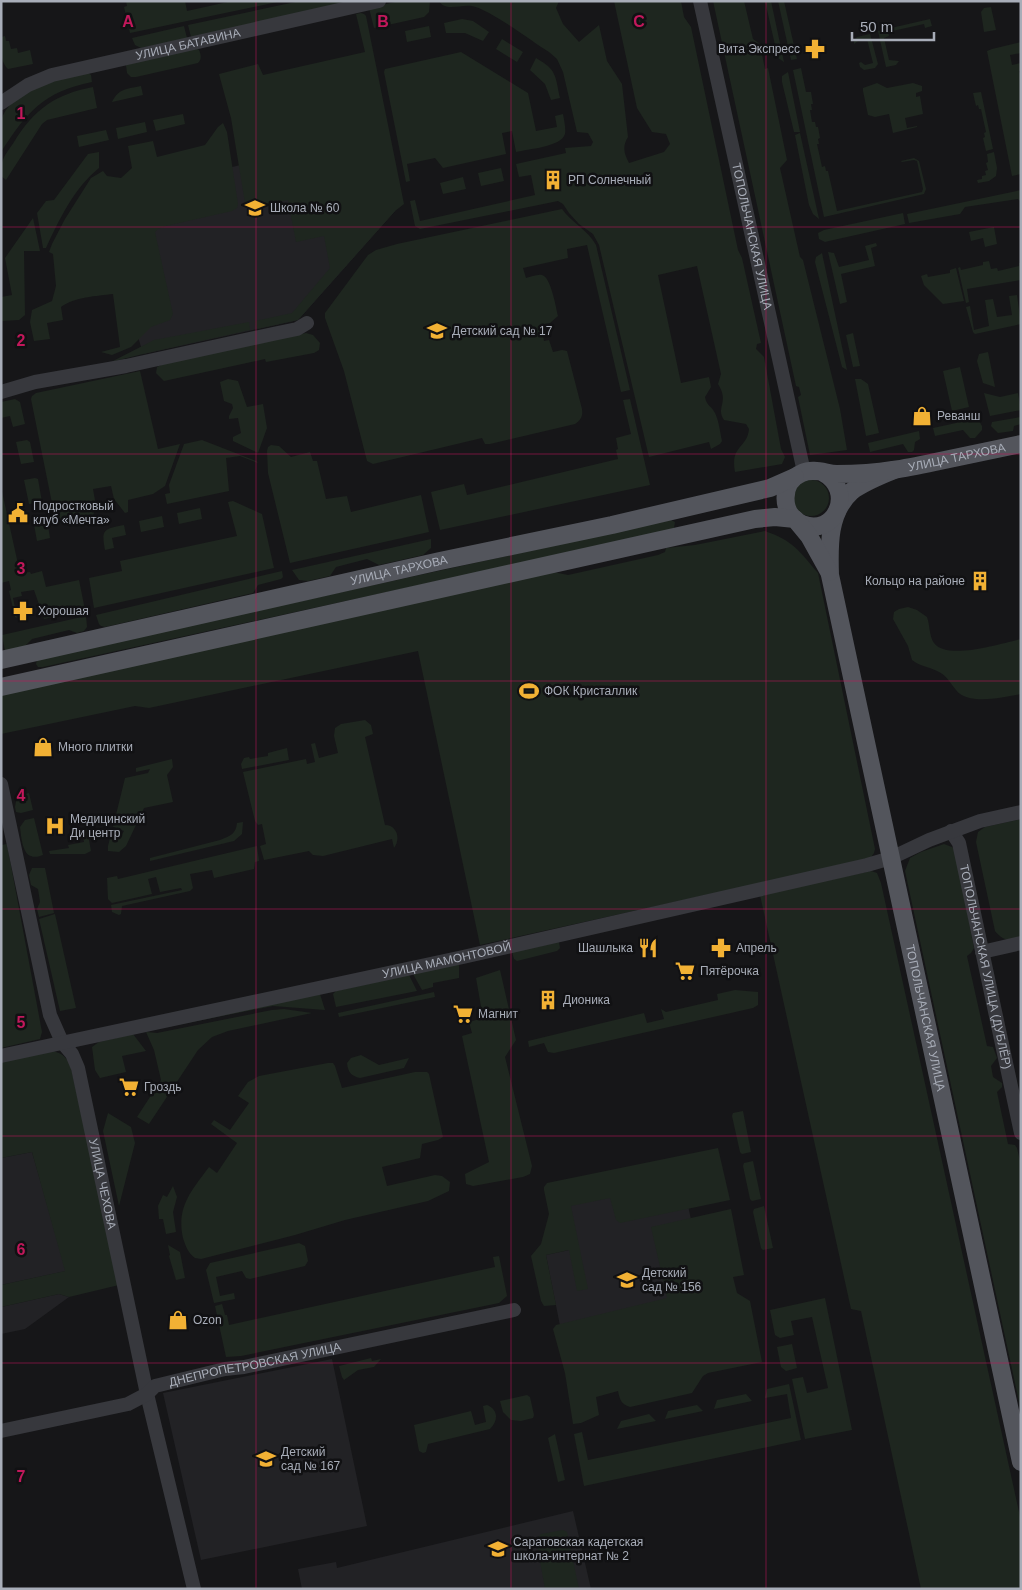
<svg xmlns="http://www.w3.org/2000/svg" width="1022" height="1590" viewBox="0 0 1022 1590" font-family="Helvetica,sans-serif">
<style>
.built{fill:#222225}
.green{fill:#1e261f}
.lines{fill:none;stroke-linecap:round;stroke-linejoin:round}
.minor{stroke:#37383d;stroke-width:14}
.major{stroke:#53555c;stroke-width:18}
.grid{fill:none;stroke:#c2185b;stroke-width:1;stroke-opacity:0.55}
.labels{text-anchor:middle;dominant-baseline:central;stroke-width:5;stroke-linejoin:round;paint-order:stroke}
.street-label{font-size:12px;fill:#a8adb8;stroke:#111113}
.poi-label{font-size:12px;fill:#a8adb8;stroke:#111113;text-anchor:start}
.grid-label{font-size:16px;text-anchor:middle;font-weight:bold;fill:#c2185b;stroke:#111113;stroke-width:5;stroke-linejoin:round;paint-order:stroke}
</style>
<rect width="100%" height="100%" fill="#161618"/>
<!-- built -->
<path class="built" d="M249 163 395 211 298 320 143 354 139 340 117 204 207 173Z
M32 1152 66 1271 1 1285V1158Z
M680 1169 714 1325 567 1361 546 1255 569 1250 557 1196Z
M59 1294 69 1297 25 1329 1 1334V1307Z
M332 1359 367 1526 201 1560 163 1393Z
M573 1511 591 1589H302L298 1569 336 1562 337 1568Z"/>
<!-- green -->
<path class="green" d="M126 1H185L187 11 232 1H282L130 33 124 7 127 6Z
M300 1H352L191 37 188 25Z
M399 1H430L429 12 424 17 374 28 369 8Z
M439 1H559L556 8 563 24 579 42 599 25 607 61 622 84 628 137C622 147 624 153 629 163L664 152 670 144 666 134 652 132 637 108 614 1H681L684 17 691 27 738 250 742 258 761 343 757 344 756 349 764 357 781 449 785 457 782 464 735 472C730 445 747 449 749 429L746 424 724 420C715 407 730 403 718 384L721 374 697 266 658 275 681 383 709 377 711 387 705 397C707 407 711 405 715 413 719 421 720 432 722 441L720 444 711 449 709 442 649 457 599 245 593 234 579 224 569 213 563 204 558 201 420 229 415 226 410 201 415 200 420 221 535 195 531 175 519 177 516 164 566 153 565 148 591 146 593 142 588 133 577 132 563 72 557 59 549 52C531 41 491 10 472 6 461 4 445 12 439 1Z
M713 1H744L753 39 763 46 764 49 761 50 765 69 768 68 787 160 780 168 800 257 803 260 840 409 847 450 810 455 798 397 801 395 799 387 796 386Z
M765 1H771L784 62 778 58Z
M778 1H784L797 59 791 60Z
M991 7 996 30 984 32 981 12 984 8Z
M361 13 364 14 366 16 404 204 395 211 298 320 257 329 255 321 292 313 330 268 324 236 296 242 288 200 252 207H248L245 203 231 118 219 74 258 64 263 75 365 52 356 14Z
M462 19 473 21 489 32 483 41 465 33H446L444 23Z
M930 19 932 26 925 28 924 24 888 32 889 36 884 38 889 60 899 61 896 65 886 67 878 31Z
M184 26 187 38 141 48 135 45 132 38Z
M429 26 431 37 407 42 405 31Z
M870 34 878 64 875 68 864 70 860 67 859 63 861 62 865 65 873 63 867 39 858 41 854 44V40L857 37Z
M5 36 6 41H9L11 49 17 48 18 53 30 50 33 64 8 69C0 62 1 49 1 37Z
M502 39 523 52 517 62 496 49Z
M1021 42V53L1010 55 1012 65 1021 63V71H1019L1021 76V174L1012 176 987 51 992 49Z
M195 47 199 50C201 55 202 59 198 63L136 77H131L127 73 126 65Z
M461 52 528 93 536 131 557 127 555 116 563 114C564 120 566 128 565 134 561 147 528 149 516 152L512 131 502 133 506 154 443 168 435 158 407 164 410 181 406 182 384 72 385 69Z
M536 58C557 70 555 75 560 98L551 100 545 84 530 70Z
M801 68 806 92H811L813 104H811L812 110H810L812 122H815L816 127H818L820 138 818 139 819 144H817L822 167 825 166 826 171H828L837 211 922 192 923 189 917 161 914 160 902 162 901 161 914 158 919 161 926 189 924 194 824 217 793 70Z
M87 72 91 75 92 82C43 92 27 112 1 152 1 143 0 130 1 121 9 90 61 79 87 72Z
M788 72 800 132H794L782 82V76Z
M877 83 887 88 913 83 922 86V91L916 93V97L920 96 923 114 905 118 907 128 917 126V127L893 133 889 114 875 117 868 115 863 91V88Z
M141 86 143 95 112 102C119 88 127 89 141 86Z
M93 87 97 108 47 120 42 124 6 180 1 176C1 158 4 157 14 142 34 109 56 94 93 87Z
M981 92 993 149 986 151 983 138 985 137 984 133 986 132 981 109H979L978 105 976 106 973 93Z
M183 114 185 124 156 131 153 120Z
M145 122 147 132 118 139 116 128Z
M223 123 227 132 238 204 237 208 232 211 166 226 158 229 155 232 173 314 170 320 151 327 131 347 112 355 101 352 120 347 113 294C97 296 74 297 61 307L63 320 47 323 50 339 34 341 30 322 32 310 52 301 56 286 53 254 49 252 52 244 65 219 91 178 103 171 107 176 121 178 132 168 128 146 153 141 157 157 205 145 218 127Z
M106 130 109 140 79 147 77 136Z
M800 133 819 219 813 214 809 205 795 135Z
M99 152V168C74 188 59 220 46 248H43L37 213 46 201 54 200 88 154Z
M994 152 997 168 996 176 989 181 978 183 977 180 982 179V176L986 175 985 171 988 170 986 163 988 162 987 154Z
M501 168 504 181 481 186 478 173Z
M463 177 466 189 443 194 440 183Z
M1021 190V202L1018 199 965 207 960 214 909 223 907 214Z
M562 209C572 223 588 230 596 245L630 390 621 392 587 245 567 249 568 258 523 268 526 278C531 277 537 274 542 275 551 277 556 308 558 316L550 323 541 326 544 341 549 340 553 352 562 350 567 351 582 409C583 416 581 420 575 424L490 444H485L482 438 373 464 367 461 344 371 325 318V313L368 255 376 250 397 244Z
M903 213 905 224 829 241 825 242 819 239 818 233 824 230Z
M33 218 40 251H24L25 315 19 320 1 321V297L12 295 5 258Z
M994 227 997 244 985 247 983 238 971 241 969 232Z
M876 243 877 246 871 248 875 266 841 274 847 302 840 304 828 252 834 253 839 267 869 260 865 246Z
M822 253 847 370 842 367 815 262 816 257Z
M989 261 991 269 997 268 998 271 1019 266V263H1021V280L967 289 969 302 966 303 958 268 960 267 961 270 983 265V262Z
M956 268 964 301 943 304 924 285 921 276 927 274 928 277 950 273V270Z
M1017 295 1021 324 975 334 973 332 966 307 970 306 974 330 989 326 985 300 993 299 997 317 1012 315 1009 296Z
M249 322 250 330 143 354 111 362 154 340Z
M306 333 313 335 320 343 319 350 314 353 266 362 265 359 164 381 156 373 157 367 163 364Z
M853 333 860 366 853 367 846 335Z
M988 352 995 387 983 383 977 361 979 354Z
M960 367 969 407 952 411 943 371Z
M140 371 158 449 180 444 165 486 153 494 128 500V512L125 513 114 499 111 486 93 489 96 506 93 516 61 521 56 518 54 513 31 399 32 396 36 393Z
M228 379 238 381 247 407 263 404 267 428 258 453 233 441V437L241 433 238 418 229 419V416L233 408 232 404 224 401 220 382Z
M855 379H861L868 384 879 433 866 436Z
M984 393 1000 397 1018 393 1021 410 990 416Z
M15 399 20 402 25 424 13 427 10 416 1 418V402Z
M630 399 650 485 440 530 431 492 464 484 467 495 618 459 616 450 618 449 616 438 631 434 623 400Z
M1021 417V424L1014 426 1013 431 998 433 991 426 992 422Z
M970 420 979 421 982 426V430L975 438H970L963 430 935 436 933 428Z
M919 431 920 439 915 442 914 450 912 452H908L903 444 870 452 868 443Z
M27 440 30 442 34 462 21 464 16 442Z
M202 440 256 461 258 463 240 456 226 458 229 491 167 504 165 494 170 493 169 485 184 444Z
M271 445 279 446 291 457 310 452 313 461H317L326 499 347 496 351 512 421 495 429 532 290 563 268 473 267 451 268 447Z
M35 478 38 479 42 502 29 504 24 480Z
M793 498a18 18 0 1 1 36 0a18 18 0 1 1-36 0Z
M1 487 20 573 30 572 31 574 42 571 46 587 79 580 85 610 44 619 34 590 21 592 22 596 13 598 17 618 15 617 9 591 11 590 9 581 1 583Z
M233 501 262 514 274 568 94 608 89 578 122 571 120 561 237 536 228 502Z
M200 508 202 519 179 524 177 513Z
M44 516 47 519 50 538 37 541 33 519Z
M162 516 164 527 141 532 139 521Z
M671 520 675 522 674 528 662 532 43 667H38L36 664 37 660 41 658Z
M124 525 126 535 112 538 114 548 105 550C101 529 104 529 124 525Z
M765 531C794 541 799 551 818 573L875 849 874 853 870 859 480 945 418 651 149 708 135 706 1 734V694L553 572 568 575 658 555 665 552 666 548 695 545Z
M431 539V548L423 555 379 565 367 559 336 567 330 576 308 581 299 580 292 570Z
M282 571 283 577 281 579 258 585 253 593 105 627 101 626 99 624 96 615Z
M908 607 917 610 927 617C930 625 929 636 934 643 947 661 1002 643 1021 639V694C1005 697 968 706 956 690 950 683 947 675 937 671 928 666 921 667 912 660L908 646 893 619 894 612 899 609Z
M86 616 87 627 84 631 77 633 69 630 32 639 25 646 5 651 2 635Z
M365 720 371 725 373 734 365 737 385 825C397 825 401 839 394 848L392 839 323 856 313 855 309 851 264 860 260 846 266 844 262 824 258 825 255 821 243 772 306 759 307 764 315 762 311 744 315 743 319 758 338 753 334 736 335 728 341 724Z
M287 748 289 760 242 769 241 764 244 758 249 757 250 759 268 756V753Z
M172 759 173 767 167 775 173 802 144 808 126 846 119 852 108 851V846L111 834 120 837 124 831 113 827 125 778 148 773 150 769 136 772V768Z
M29 793 33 810 21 813 16 812 15 807 17 796Z
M34 818 43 855C40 856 35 858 31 856 22 854 21 834 20 827L25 820Z
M1021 819V938C1009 941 1003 941 995 931L976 842 978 832 985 827Z
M243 822 242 834 234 841 150 861V858L220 840C230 836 236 834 237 823Z
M86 823 91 851 85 854H50L49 851 69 848 68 845 84 842 82 832 85 831 84 824Z
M7 844 42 1032 40 1039 1 1048V845Z
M944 844 952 847 955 850 974 948 971 953 967 956 987 1046 993 1047 997 1058 991 1066 993 1077 1002 1083V1087L997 1092 1008 1144 1015 1145 1017 1148 1021 1165V1411L905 871 910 858 921 852Z
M257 846 259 861 255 862 254 869 214 878 212 870 190 874 193 888 190 891 122 906 121 914 119 915 112 912 111 905 182 890 181 888 160 892 156 877 148 879 152 894 112 903 108 899 107 878 117 876 118 879Z
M32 868H45L54 913 39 917 37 909 40 902 38 889 31 885 29 875Z
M871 871 877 873 881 883 1021 1521V1589H921L861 1311 851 1309 760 895Z
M55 914 76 1008 60 1011 39 919Z
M559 942 560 948 557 951 517 961 514 959 512 952Z
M459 963V978L433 983V987L422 990 413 974Z
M500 970 516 1040 505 1057 532 1166 530 1174 523 1177 473 1186 466 1184 465 1174 489 1162 462 1036 472 1033 469 1022 483 1018 476 978Z
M409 975 417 991 336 1007 333 994 336 991Z
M735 990 758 992V1005L753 1008 554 1053 548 1052 544 1043 529 1047 528 1041 644 1013 647 1023 664 1019 661 1009 666 1012 718 1000 717 994Z
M434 992 435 997 339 1017 338 1013Z
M320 994 325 1010 273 1006 167 1027Z
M284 1009 312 1013 228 1031 212 1037 198 1050 149 1124 137 1117 161 1080 154 1050 146 1032 157 1033 272 1010Z
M133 1034 146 1051 122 1056 126 1072 100 1078 95 1070 92 1047 99 1042Z
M53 1051C64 1054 67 1058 71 1068L119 1285 69 1297 59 1294 1 1307V1285L65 1271 32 1152 1 1158V1060Z
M361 1055 379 1065 409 1058 404 1068 360 1078C351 1076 348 1072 347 1063L351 1058Z
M328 1063H333L335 1066 342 1088 415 1072H427L429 1074 443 1137 438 1140 422 1144 420 1158 382 1167 387 1186 435 1175 442 1176 450 1182 449 1191 428 1201 345 1220 295 1235 201 1259 195 1258C188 1253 186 1247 183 1238 176 1207 192 1190 209 1167L217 1173 237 1143 211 1124 214 1120 230 1130 249 1103 238 1096 248 1082 259 1076Z
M743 1111 751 1152 742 1154 740 1152 732 1116 733 1113Z
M108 1113 131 1127 135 1143 119 1206 103 1131Z
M718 1148 730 1200 620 1223 616 1220 610 1198 571 1206 588 1289 577 1291 569 1250 546 1255 556 1305 544 1306 541 1301 531 1256 541 1244 549 1214 544 1190V1187L547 1183Z
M753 1161 761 1199 752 1201 750 1199 743 1166 744 1163Z
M173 1186 177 1197 173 1212 176 1232 166 1234 163 1219H159L158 1206 163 1195 167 1197Z
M764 1206 773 1248 763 1250 761 1248 753 1212 754 1209Z
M731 1209 744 1275 733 1277 737 1293 750 1301 762 1362 708 1373 703 1376 692 1393 630 1407C621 1404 620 1400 618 1391L596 1397 599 1415 581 1423 573 1424 565 1373 553 1329 556 1325 667 1298 651 1227Z
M299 1243 305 1246 308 1261 305 1266 250 1279 246 1278 242 1271 216 1277 220 1296 234 1293 235 1299 214 1303 206 1270 210 1263Z
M168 1245 180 1252 185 1278 176 1280 169 1256 170 1255Z
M499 1256 507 1296 499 1303 241 1356 226 1357 215 1306 222 1304 225 1315H227L229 1325 495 1267 493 1257Z
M825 1298 852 1430 805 1439 792 1379 803 1377 807 1393 828 1388 812 1317 791 1321 794 1335 780 1338 775 1335 770 1310Z
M792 1344 797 1368 786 1371 781 1367 777 1347Z
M371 1358 372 1361 381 1359 374 1367 358 1370 344 1380 342 1377 339 1366Z
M789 1384 801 1440 584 1486 574 1434 582 1432 588 1460 791 1418 787 1394 765 1398 767 1389Z
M746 1394 752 1401 714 1409 717 1400Z
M527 1395 530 1397 534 1415 533 1418 521 1421 511 1420 503 1412 500 1401Z
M487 1405C499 1410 498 1421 490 1429L428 1444 426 1452 423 1453 419 1451 414 1425 471 1411 475 1425 486 1422 483 1406Z
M697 1405 703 1411 665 1419 668 1411Z
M649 1414 656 1421 617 1429 621 1421Z
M555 1434 565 1480 558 1482 548 1438Z
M563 1530 567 1532 579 1589H545L536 1539 541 1534Z"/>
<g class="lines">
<!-- minor -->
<g class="minor">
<path id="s1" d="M700 1 804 472"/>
<path id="s2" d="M1 103 28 85 52 75 379 1"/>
<path d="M1 392 35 382 126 366 273 334 297 329 307 323"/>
<path id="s3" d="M1 784 50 1015 62 1042 72 1054 78 1068 147 1394 194 1589"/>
<path id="s4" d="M951 831 959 843 1021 1133"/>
<path d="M982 952 1021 943"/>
<path id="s5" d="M1 1056 463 957 867 865 891 858 929 840 980 821 1021 812"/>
<path id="s6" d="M1 1431 128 1404 147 1394 155 1386 225 1369 244 1367 514 1310"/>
</g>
<!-- major -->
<g class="major">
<path id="s7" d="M894 470C880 476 864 482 852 491 828 512 829 546 830 575L1021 1462"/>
<path id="s8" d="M822 472C857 490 835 538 802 524 780 514 780 482 802 473 813 468 825 473 836 474 855 474 875 473 893 470 907 468 921 465 935 462 963 456 992 450 1021 444"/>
<path id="s9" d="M1 660 440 561 612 525 770 488 795 477"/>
<path d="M1 687 755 519 775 517 795 519 809 536 829 572"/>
</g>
</g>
<!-- grid -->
<path class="grid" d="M256 1V1589M511 1V1589M766 1V1589M1 227H1021M1 454H1021M1 681H1021M1 909H1021M1 1136H1021M1 1363H1021"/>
<!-- icons -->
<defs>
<symbol id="pharmacy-bare" viewBox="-9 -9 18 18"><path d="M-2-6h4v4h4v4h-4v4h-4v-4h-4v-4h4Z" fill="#f2b134" stroke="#111113" stroke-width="2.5" paint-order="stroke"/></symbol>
<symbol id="building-bare" viewBox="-9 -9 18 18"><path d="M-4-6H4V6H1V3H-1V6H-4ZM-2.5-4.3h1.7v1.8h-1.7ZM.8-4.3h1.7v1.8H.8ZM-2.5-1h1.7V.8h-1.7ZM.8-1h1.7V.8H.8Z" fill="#f2b134" stroke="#111113" stroke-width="2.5" paint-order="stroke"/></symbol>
<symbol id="school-bare" viewBox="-9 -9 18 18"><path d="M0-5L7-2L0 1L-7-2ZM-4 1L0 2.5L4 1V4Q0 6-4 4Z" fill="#f2b134" stroke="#111113" stroke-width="2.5" paint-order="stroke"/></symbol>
<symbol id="shop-bare" viewBox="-9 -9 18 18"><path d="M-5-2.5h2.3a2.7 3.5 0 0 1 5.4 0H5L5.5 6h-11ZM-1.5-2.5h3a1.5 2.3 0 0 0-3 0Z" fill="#f2b134" stroke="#111113" stroke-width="2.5" paint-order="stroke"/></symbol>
<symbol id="civic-bare" viewBox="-9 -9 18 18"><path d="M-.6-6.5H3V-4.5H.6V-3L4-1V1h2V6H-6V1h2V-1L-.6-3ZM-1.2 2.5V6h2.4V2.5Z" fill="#f2b134" stroke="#111113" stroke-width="2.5" paint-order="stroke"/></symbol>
<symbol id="stadium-bare" viewBox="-9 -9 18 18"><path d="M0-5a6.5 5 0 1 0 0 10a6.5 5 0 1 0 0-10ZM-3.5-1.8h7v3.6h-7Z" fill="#f2b134" stroke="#111113" stroke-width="2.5" paint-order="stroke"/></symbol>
<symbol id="hospital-bare" viewBox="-9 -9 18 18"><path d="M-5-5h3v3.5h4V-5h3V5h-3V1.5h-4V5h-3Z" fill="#f2b134" stroke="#111113" stroke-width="2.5" paint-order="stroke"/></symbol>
<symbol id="restaurant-bare" viewBox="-9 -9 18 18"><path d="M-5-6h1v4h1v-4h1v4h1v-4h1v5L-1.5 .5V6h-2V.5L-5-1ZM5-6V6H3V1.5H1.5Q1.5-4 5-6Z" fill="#f2b134" stroke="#111113" stroke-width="2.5" paint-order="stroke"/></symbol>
<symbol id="supermarket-bare" viewBox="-9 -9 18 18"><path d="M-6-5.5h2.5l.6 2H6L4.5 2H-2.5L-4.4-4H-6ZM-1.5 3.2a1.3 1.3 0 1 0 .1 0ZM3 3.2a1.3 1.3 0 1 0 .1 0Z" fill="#f2b134" stroke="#111113" stroke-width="2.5" paint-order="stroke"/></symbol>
</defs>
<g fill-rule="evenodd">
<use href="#pharmacy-bare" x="801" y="35" width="28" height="28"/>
<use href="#building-bare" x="539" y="166" width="28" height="28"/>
<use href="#school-bare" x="241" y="194" width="28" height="28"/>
<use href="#school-bare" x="423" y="317" width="28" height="28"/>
<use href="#shop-bare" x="908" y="402" width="28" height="28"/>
<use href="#civic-bare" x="4" y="499" width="28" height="28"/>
<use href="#building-bare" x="966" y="567" width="28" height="28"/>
<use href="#pharmacy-bare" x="9" y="597" width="28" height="28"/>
<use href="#stadium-bare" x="515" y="677" width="28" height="28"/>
<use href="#shop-bare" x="29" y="733" width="28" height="28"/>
<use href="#hospital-bare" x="41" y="812" width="28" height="28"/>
<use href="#restaurant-bare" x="634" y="934" width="28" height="28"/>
<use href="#pharmacy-bare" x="707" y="934" width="28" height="28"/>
<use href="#supermarket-bare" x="671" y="957" width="28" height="28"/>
<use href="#building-bare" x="534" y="986" width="28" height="28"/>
<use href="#supermarket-bare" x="449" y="1000" width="28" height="28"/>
<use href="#supermarket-bare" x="115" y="1073" width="28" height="28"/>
<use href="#school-bare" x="613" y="1266" width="28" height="28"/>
<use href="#shop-bare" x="164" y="1306" width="28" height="28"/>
<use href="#school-bare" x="252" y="1445" width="28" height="28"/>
<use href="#school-bare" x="484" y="1535" width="28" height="28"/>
</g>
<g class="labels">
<!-- street labels -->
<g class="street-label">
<text stroke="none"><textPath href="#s2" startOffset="198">УЛИЦА БАТАВИНА</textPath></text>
<text stroke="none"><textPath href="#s1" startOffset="241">ТОПОЛЬЧАНСКАЯ УЛИЦА</textPath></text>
<text stroke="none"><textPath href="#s8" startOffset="309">УЛИЦА ТАРХОВА</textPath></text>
<text stroke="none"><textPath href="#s9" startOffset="408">УЛИЦА ТАРХОВА</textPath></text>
<text stroke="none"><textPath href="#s5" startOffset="456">УЛИЦА МАМОНТОВОЙ</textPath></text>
<text stroke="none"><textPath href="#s4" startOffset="141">ТОПОЛЬЧАНСКАЯ УЛИЦА (ДУБЛЁР)</textPath></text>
<text stroke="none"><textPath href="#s7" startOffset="590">ТОПОЛЬЧАНСКАЯ УЛИЦА</textPath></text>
<text stroke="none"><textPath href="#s3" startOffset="415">УЛИЦА ЧЕХОВА</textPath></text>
<text stroke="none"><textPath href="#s6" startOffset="265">ДНЕПРОПЕТРОВСКАЯ УЛИЦА</textPath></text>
</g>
<!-- poi labels -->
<g class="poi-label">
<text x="800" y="49" text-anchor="end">Вита Экспресс</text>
<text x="568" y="180">РП Солнечный</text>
<text x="270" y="208">Школа № 60</text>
<text x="452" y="331">Детский сад № 17</text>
<text x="937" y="416">Реванш</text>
<text x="33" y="506">Подростковый<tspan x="33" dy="14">клуб «Мечта»</tspan></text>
<text x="965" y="581" text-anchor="end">Кольцо на районе</text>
<text x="38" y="611">Хорошая</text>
<text x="544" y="691">ФОК Кристаллик</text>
<text x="58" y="747">Много плитки</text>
<text x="70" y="819">Медицинский<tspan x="70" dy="14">Ди центр</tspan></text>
<text x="633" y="948" text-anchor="end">Шашлыка</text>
<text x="736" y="948">Апрель</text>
<text x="700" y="971">Пятёрочка</text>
<text x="563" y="1000">Дионика</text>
<text x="478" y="1014">Магнит</text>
<text x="144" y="1087">Гроздь</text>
<text x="642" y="1273">Детский<tspan x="642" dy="14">сад № 156</tspan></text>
<text x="193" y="1320">Ozon</text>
<text x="281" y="1452">Детский<tspan x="281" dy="14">сад № 167</tspan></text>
<text x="513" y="1542">Саратовская кадетская<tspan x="513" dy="14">школа-интернат № 2</tspan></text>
</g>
</g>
<g class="grid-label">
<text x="128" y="27">A</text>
<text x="383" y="27">B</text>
<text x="639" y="27">C</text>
<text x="21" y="119">1</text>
<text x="21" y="346">2</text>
<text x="21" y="574">3</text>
<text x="21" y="801">4</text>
<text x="21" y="1028">5</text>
<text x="21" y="1255">6</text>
<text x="21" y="1482">7</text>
</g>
<!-- border -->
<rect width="1022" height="1590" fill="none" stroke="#a8adb8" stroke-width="5"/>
<!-- scale -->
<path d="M852 32v8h82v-8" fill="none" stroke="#a8adb8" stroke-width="2.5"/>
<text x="860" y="32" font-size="15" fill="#a8adb8" stroke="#111113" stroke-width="4" paint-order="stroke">50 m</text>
</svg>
